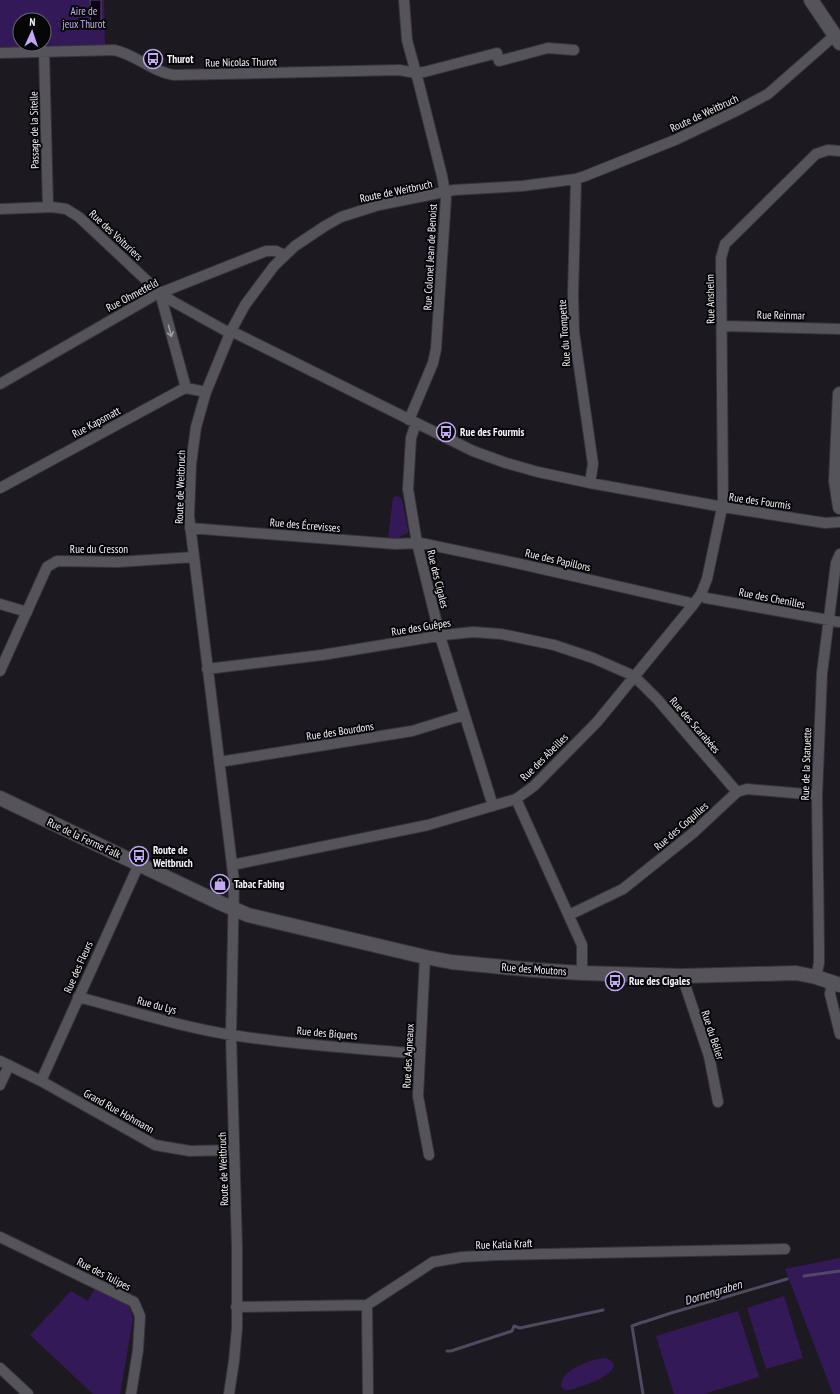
<svg xmlns="http://www.w3.org/2000/svg" width="840" height="1394" viewBox="0 0 840 1394" font-family="'PT Sans Narrow',sans-serif">
<style>
.green{fill:#341959;fill-rule:evenodd}
.water{fill:#0a001e;stroke:#50495f}
.lines{fill:none;stroke-linecap:round;stroke-linejoin:round}
.stream{stroke:#50495f;stroke-width:3}
.street-casing{stroke:#37353a;stroke-width:12}
.secondary-casing{stroke:#37353a;stroke-width:16}
.street{stroke:#56545b;stroke-width:10}
.secondary{stroke:#56545b;stroke-width:14}
.oneway{stroke:#9e9ca2}
.labels{text-anchor:middle;dominant-baseline:central;stroke-width:4;stroke-linejoin:round;paint-order:stroke}
.park-label{font-size:11px;fill:#c7b1f4;stroke:#060608}
.poi-label{font-size:11px;font-weight:bold;fill:#f5f3f8;stroke:#060608;text-anchor:start}
.street-label{font-size:11px;fill:#f5f3f8;stroke:#060608}
.water-label{font-size:12px;font-style:italic;fill:#e4def4;stroke:#060608}
</style>
<rect width="100%" height="100%" fill="#1c1a20"/>
<!-- green -->
<path class="green" d="M0 0H104L105 46 0 48ZM20 20H44V44H20Z
M396 496 400 497 402 500 408 530V533L401 536 399 539 388 538 393 498Z
M840 1258V1394H833L785 1269Z
M95 1288 129 1306 133 1319 120 1394H93L30 1335 71 1291 88 1301Z
M784 1296 803 1358 766 1369 747 1308Z
M738 1311 759 1377 704 1394H674L656 1336Z
M606 1358 610 1360 614 1365C611 1378 582 1386 570 1390H566L561 1387C560 1369 592 1359 606 1358Z"/>
<!-- water -->
<path class="water" d="M90 0H101V27H91Z"/>
<g class="lines">
<!-- stream -->
<path class="stream" d="M804 1276 840 1271
M644 1322 671 1313 787 1279
M447 1351H451L512 1331 514 1326 520 1328 603 1310
M643 1394 632 1326 643 1322"/>
<defs>
<path id="street" d="M404 0 407 40 419 84 442 176 446 198 436 349 433 363 409 420
M44 51 48 207
M0 53 114 50C135 54 152 72 174 75L399 70 416 73 424 72 497 53 499 61 548 48 574 50
M576 179 573 296 574 332 593 464 590 483
M0 209 52 207 66 209 79 217 160 293 172 301 226 331H231L473 451 506 463 538 472 590 483 723 507 825 523 840 522
M160 293 186 388
M722 326 840 329
M0 384 155 295 266 251H276L284 255
M416 423 411 438 408 489 417 543 440 636 493 806
M0 488 181 390 186 388 206 392
M190 528 395 544 421 543 516 563 687 602 693 605
M701 594 706 598 840 622
M0 604 27 612
M207 669 322 655 444 635 473 632 501 634 554 645 593 658 634 676 658 700 737 792
M0 671 47 567 57 561 118 562 194 557
M219 762 412 731 464 715
M516 799 582 945V973
M232 865 428 825 516 799 534 786 597 722 693 605 701 594 707 579 723 503 721 258 725 244 816 154 828 150 840 151
M569 915 623 889 693 833 737 792 747 789 817 795
M425 957 418 1096 429 1155
M682 976 709 1056 718 1102
M816 977 819 963V949L817 795 822 673 836 563 840 554
M832 982 830 994 840 1034
M78 997C128 1010 181 1027 232 1035 294 1045 357 1048 420 1054
M0 1061 41 1081 155 1145 190 1151 234 1150
M41 1081 139 864
M0 1085 9 1065
M0 1237 134 1302 140 1316 138 1350 131 1394
M367 1305 368 1394
M236 1307 367 1305 433 1262 462 1257 497 1255 785 1249
M0 1368 28 1394
M229 1394 234 1361 237 1328V1248L231 1035 234 881 189 516 191 464 196 427 206 392 231 331 245 305 274 266 295 246 325 226 341 217 379 205 454 190 522 186 576 179 585 176 675 140 736 111 768 94 834 36"/>
<path id="secondary" d="M811 0 840 43
M840 394 836 481 840 507
M0 798 218 902 248 915 425 957 451 962 535 970 582 973 682 976 796 973 816 977 840 985"/>
</defs>
<!-- street casing -->
<use href="#street" class="street-casing"/>
<!-- secondary casing -->
<use href="#secondary" class="secondary-casing"/>
<!-- street -->
<use href="#street" class="street"/>
<!-- secondary -->
<use href="#secondary" class="secondary"/>
</g>
<!-- one-way arrows -->
<defs><path id="oneway-shaft" d="M-6 0H5M1.5-3L5.5 0L1.5 3" fill="none" stroke-width="1.6" stroke-linecap="round" stroke-linejoin="round"/></defs>
<use class="oneway" href="#oneway-shaft" transform="translate(170 331) rotate(75)"/>
<!-- icons -->
<defs>
<symbol id="bus-ring" viewBox="-11 -11 22 22"><circle r="9.5" fill="#060608" stroke="#c1a8f3" stroke-width="1.5"/><path d="M-5-6H5V4H4V6H2V4H-2V6H-4V4H-5ZM-3.5-4V0h7V-4ZM-3.5 1.2v1.5H-2V1.2ZM2 1.2v1.5H3.5V1.2Z" fill="#c1a8f3"/></symbol>
<symbol id="shop-ring" viewBox="-11 -11 22 22"><circle r="9.5" fill="#060608" stroke="#c1a8f3" stroke-width="1.5"/><path d="M-5-2.5h2.3a2.7 3.5 0 0 1 5.4 0H5L5.5 6h-11ZM-1.5-2.5h3a1.5 2.3 0 0 0-3 0Z" fill="#c1a8f3"/></symbol>
</defs>
<g fill-rule="evenodd">
<use href="#bus-ring" x="142" y="48" width="22" height="22"/>
<use href="#bus-ring" x="435" y="421" width="22" height="22"/>
<use href="#bus-ring" x="128" y="845" width="22" height="22"/>
<use href="#shop-ring" x="209" y="873" width="22" height="22"/>
<use href="#bus-ring" x="604" y="970" width="22" height="22"/>
</g>
<g class="labels">
<!-- park labels -->
<g class="park-label">
<text x="84" y="11">Aire de<tspan x="84" dy="13">jeux Thurot</tspan></text>
</g>
<!-- poi labels -->
<g class="poi-label">
<text x="167" y="59">Thurot</text>
<text x="460" y="432">Rue des Fourmis</text>
<text x="153" y="850">Route de<tspan x="153" dy="13">Weitbruch</tspan></text>
<text x="234" y="884">Tabac Fabing</text>
<text x="629" y="981">Rue des Cigales</text>
</g>
<!-- street labels -->
<g class="street-label">
<text transform="translate(241 62) rotate(-1)">Rue Nicolas Thurot</text>
<text transform="translate(704 113) rotate(-25)">Route de Weitbruch</text>
<text transform="translate(34 130) rotate(-91)">Passage de la Sitelle</text>
<text transform="translate(396 191) rotate(-12)">Route de Weitbruch</text>
<text transform="translate(116 235) rotate(43)">Rue des Voituriers</text>
<text transform="translate(430 257) rotate(-87)">Rue Colonel Jean de Benoist</text>
<text transform="translate(132 295) rotate(-28)">Rue Ohmetfeld</text>
<text transform="translate(710 299) rotate(-91)">Rue Anshelm</text>
<text transform="translate(781 315) rotate(1)">Rue Reinmar</text>
<text transform="translate(564 333) rotate(-94)">Rue du Trompette</text>
<text transform="translate(96 422) rotate(-28)">Rue Kapsmatt</text>
<text transform="translate(180 487) rotate(-88)">Route de Weitbruch</text>
<text transform="translate(760 501) rotate(8)">Rue des Fourmis</text>
<text transform="translate(305 525) rotate(5)">Rue des Écrevisses</text>
<text x="99" y="549">Rue du Cresson</text>
<text transform="translate(558 560) rotate(13)">Rue des Papillons</text>
<text transform="translate(438 579) rotate(76)">Rue des Cigales</text>
<text transform="translate(772 598) rotate(11)">Rue des Chenilles</text>
<text transform="translate(421 627) rotate(-9)">Rue des Guêpes</text>
<text transform="translate(695 725) rotate(49)">Rue des Scarabées</text>
<text transform="translate(340 731) rotate(-9)">Rue des Bourdons</text>
<text transform="translate(544 757) rotate(-45)">Rue des Abeilles</text>
<text transform="translate(806 764) rotate(-88)">Rue de la Statuette</text>
<text transform="translate(681 826) rotate(-41)">Rue des Coquilles</text>
<text transform="translate(84 838) rotate(25)">Rue de la Ferme Falk</text>
<text transform="translate(78 967) rotate(-66)">Rue des Fleurs</text>
<text transform="translate(534 969) rotate(4)">Rue des Moutons</text>
<text transform="translate(157 1005) rotate(15)">Rue du Lys</text>
<text transform="translate(327 1033) rotate(5)">Rue des Biquets</text>
<text transform="translate(713 1035) rotate(72)">Rue du Bélier</text>
<text transform="translate(408 1056) rotate(-87)">Rue des Agneaux</text>
<text transform="translate(119 1111) rotate(29)">Grand Rue Hohmann</text>
<text transform="translate(223 1169) rotate(-92)">Route de Weitbruch</text>
<text transform="translate(504 1244) rotate(-2)">Rue Katia Kraft</text>
<text transform="translate(104 1274) rotate(27)">Rue des Tulipes</text>
</g>
<!-- water labels -->
<g class="water-label">
<text transform="translate(713 1292) rotate(-17)">Dornengraben</text>
</g>
</g>
<!-- north arrow -->
<g transform="translate(32 32) rotate(3)"><circle r="19" fill="#060608" stroke="#666568"/>
<path d="M0-3L7 15L0 10L-7 15Z" fill="#c1a8f3"/>
<text y="-6" font-size="11" font-weight="bold" text-anchor="middle" fill="#f5f3f8">N</text>
</g>
</svg>
